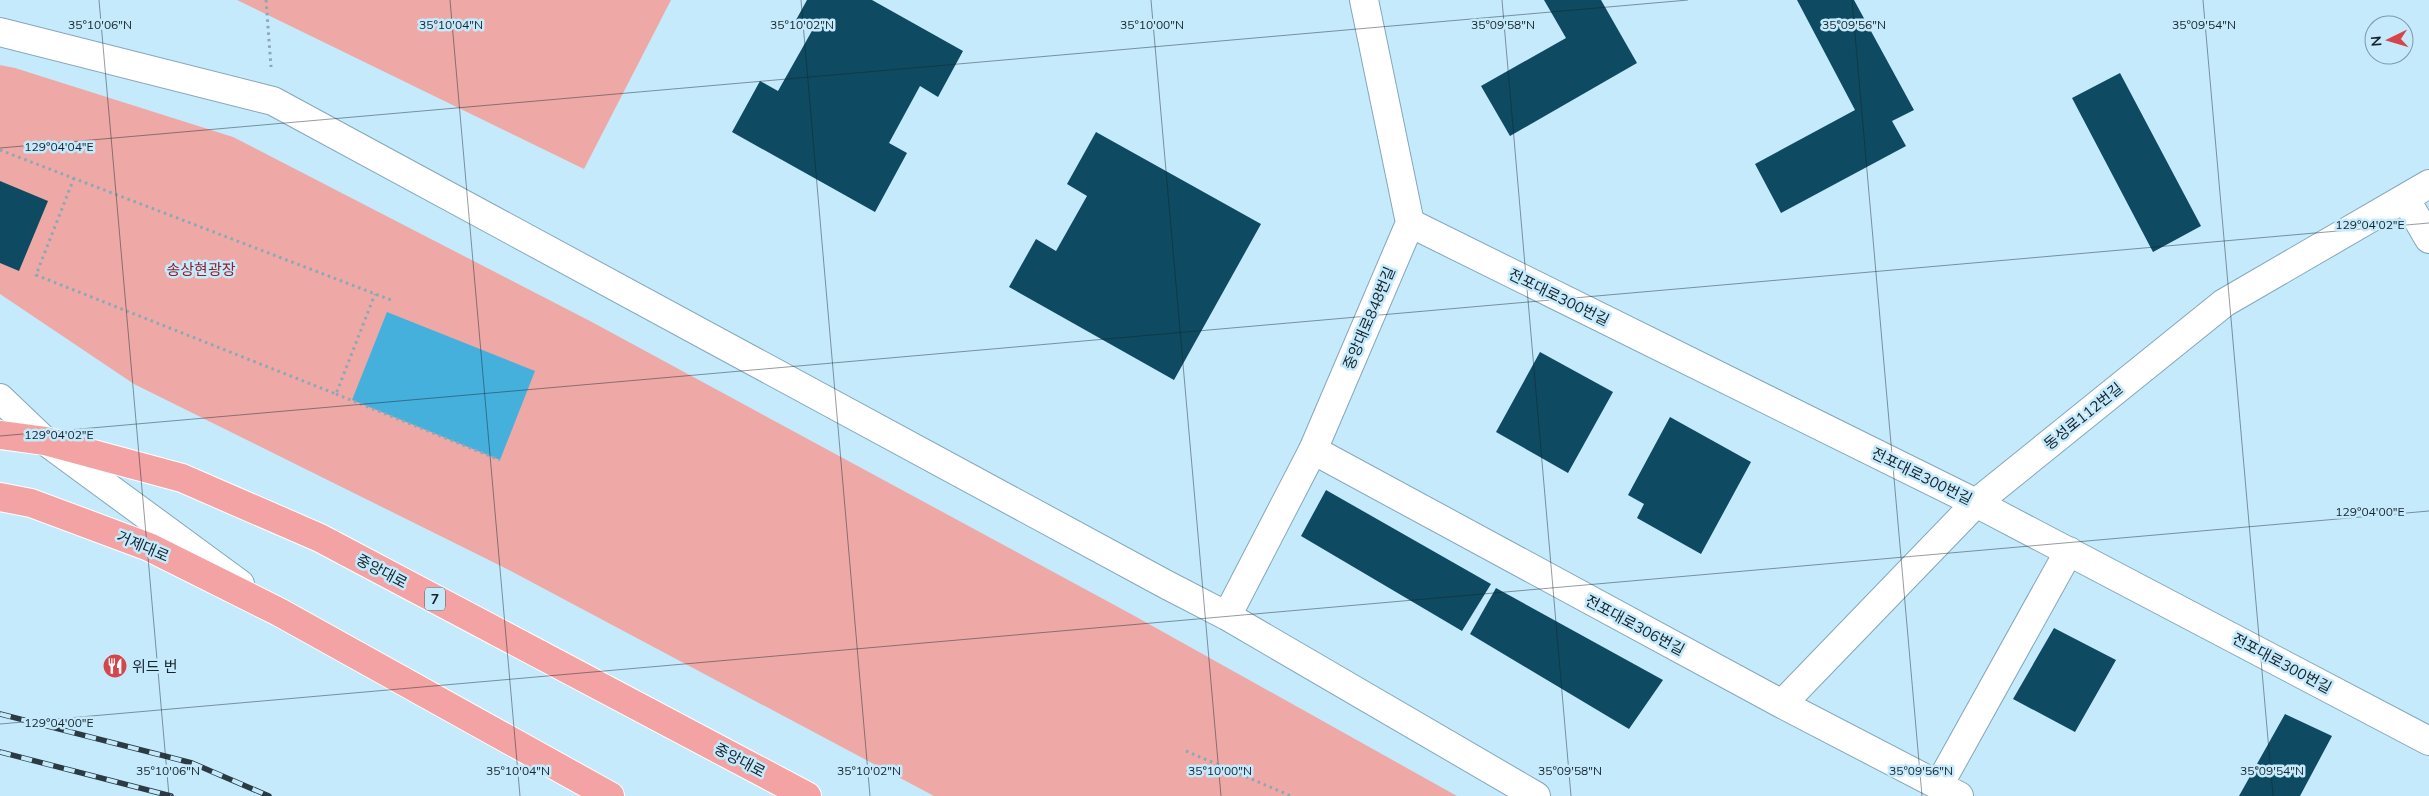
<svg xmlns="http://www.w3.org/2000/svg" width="2429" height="796" viewBox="0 0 2429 796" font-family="Mulish,'Noto Sans KR',sans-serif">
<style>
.green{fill:#eea9a6}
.water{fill:#46b0dd}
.building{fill:#0e4a61}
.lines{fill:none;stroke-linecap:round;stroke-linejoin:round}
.street-casing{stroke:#85a7b8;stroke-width:30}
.secondary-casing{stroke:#85a7b8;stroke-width:30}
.primary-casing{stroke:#fff;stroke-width:30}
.path{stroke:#8ba8b6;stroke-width:3;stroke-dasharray:2.5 4;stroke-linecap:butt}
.street{stroke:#fff;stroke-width:28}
.secondary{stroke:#fff;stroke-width:28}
.primary{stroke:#f3a3a4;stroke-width:28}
.rail-casing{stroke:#2b3b43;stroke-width:5.5}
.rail{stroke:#c5eafc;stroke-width:4;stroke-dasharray:11;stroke-linecap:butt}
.ticks{fill:none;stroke:#16232a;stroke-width:1;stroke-opacity:0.45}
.labels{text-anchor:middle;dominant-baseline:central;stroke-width:5;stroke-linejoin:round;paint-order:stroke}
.shield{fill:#c5eafc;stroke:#4a5f69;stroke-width:1}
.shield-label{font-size:14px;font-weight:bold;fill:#16232a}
.park-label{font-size:15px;fill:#90212a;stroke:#c5eafc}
.street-label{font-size:15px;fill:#16232a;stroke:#c5eafc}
.poi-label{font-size:15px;fill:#16232a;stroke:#c5eafc;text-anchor:start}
.ticks-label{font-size:12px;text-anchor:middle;fill:#16232a;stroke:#c5eafc;stroke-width:5;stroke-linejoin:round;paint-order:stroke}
</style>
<rect width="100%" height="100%" fill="#c5eafc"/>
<!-- green -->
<path class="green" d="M237 0H671L584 169Z
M0 65 15 68 233 137 590 321 1131 614 1457 796H934L505 568 134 384 0 294Z"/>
<!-- water -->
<path class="water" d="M387 312 535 371 500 460 352 400Z"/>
<!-- building -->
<path class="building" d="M807 0H872L963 51 938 97 920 86 889 143 907 153 875 212 732 132 760 81 778 91 813 29 796 20Z
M1544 0H1601L1637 63 1510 136 1481 86 1566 38Z
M1797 0H1854L1914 110 1892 121 1906 146 1781 213 1755 164 1855 110Z
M2120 73 2201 226 2153 252 2072 98Z
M1096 132 1261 224 1174 380 1009 287 1036 239 1056 251 1087 196 1067 184Z
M0 181 48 201 19 271 0 263Z
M1540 352 1613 392 1568 473 1496 432Z
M1670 417 1751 462 1701 554 1637 518 1644 504 1628 495Z
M1326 490 1491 584 1462 631 1301 536Z
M1496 588 1663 680 1629 729 1470 634Z
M2054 628 2116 660 2075 732 2013 699Z
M2285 714 2332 736 2300 796H2239Z"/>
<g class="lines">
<defs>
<path id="street" d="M2405 198 2429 239
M1410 223 1976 503 2429 741
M1313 450 1782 704 1959 796
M1782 704 1976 503 2224 303 2429 184
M1939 785 2069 551"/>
<path id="secondary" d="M0 32 273 101 1167 585 1227 616 1536 796
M0 398 45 441 240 584
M1227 616 1313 450 1410 223 1364 0"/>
<path id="primary" d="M0 435 45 441 182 478 320 538 807 796
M0 497 31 503 149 547 279 612 610 796"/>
</defs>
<!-- street casing -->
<use href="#street" class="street-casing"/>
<!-- secondary casing -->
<use href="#secondary" class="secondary-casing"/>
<!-- primary casing -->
<use href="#primary" class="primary-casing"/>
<!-- path -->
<path class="path" d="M266 0 271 67
M0 150 391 300
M74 178 36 275 336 394 375 294
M336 394 500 460
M1186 751 1291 796"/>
<!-- street -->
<use href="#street" class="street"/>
<!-- secondary -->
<use href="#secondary" class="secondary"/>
<!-- primary -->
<use href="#primary" class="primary"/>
<defs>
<path id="rail" d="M0 714 192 763 269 796
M0 752 171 796"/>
</defs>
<!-- rail casing -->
<use href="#rail" class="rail-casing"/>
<!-- rail -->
<use href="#rail" class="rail"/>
</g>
<!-- ticks -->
<path class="ticks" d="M99 0 169 796M450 0 520 796M801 0 870 796M1151 0 1221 796M1502 0 1571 796M1852 0 1922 796M2203 0 2273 796M0 148 1688 0M0 436 2429 223M0 724 2429 511"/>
<!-- icons -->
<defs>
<symbol id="restaurant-disc" viewBox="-11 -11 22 22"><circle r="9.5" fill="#d5454c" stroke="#c5eafc"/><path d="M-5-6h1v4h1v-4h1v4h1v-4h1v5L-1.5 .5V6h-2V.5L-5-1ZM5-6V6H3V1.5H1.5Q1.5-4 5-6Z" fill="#fff"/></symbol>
</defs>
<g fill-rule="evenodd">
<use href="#restaurant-disc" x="101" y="652" width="28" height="28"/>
</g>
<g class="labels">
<!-- shield labels -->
<rect class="shield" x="425" y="587.5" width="20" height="23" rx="4"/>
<g class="shield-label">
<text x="435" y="599">7</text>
</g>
<!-- park labels -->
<g class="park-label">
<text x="201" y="269">송상현광장</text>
</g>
<!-- street labels -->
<g class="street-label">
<text transform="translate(1559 297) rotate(26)">전포대로300번길</text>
<text transform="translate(1369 318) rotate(-67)">중앙대로848번길</text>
<text transform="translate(2083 416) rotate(-39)">동성로112번길</text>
<text transform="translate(1922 476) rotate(26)">전포대로300번길</text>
<text transform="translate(143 546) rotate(23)">거제대로</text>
<text transform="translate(382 571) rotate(28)">중앙대로</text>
<text transform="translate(1635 625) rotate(28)">전포대로306번길</text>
<text transform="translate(2282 663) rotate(28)">전포대로300번길</text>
<text transform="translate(740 760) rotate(28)">중앙대로</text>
</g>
<!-- poi labels -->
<g class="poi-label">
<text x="132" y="666">위드 번</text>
</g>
</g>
<g class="ticks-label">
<text x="100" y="29">35°10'06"N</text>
<text x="451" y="29">35°10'04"N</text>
<text x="1503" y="29">35°09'58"N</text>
<text x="802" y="29">35°10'02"N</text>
<text x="1152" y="29">35°10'00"N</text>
<text x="1854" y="29">35°09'56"N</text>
<text x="2204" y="29">35°09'54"N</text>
<text x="59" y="151">129°04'04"E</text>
<text x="2370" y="229">129°04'02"E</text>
<text x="59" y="439">129°04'02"E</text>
<text x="2370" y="516">129°04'00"E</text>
<text x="59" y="727">129°04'00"E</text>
<text x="168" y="775">35°10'06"N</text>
<text x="518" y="775">35°10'04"N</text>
<text x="869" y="775">35°10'02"N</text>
<text x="1220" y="775">35°10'00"N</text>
<text x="1570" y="775">35°09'58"N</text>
<text x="1921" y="775">35°09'56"N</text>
<text x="2272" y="775">35°09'54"N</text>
</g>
<!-- north arrow -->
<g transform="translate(2389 40) rotate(265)"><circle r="24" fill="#c5eafc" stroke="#7f9aa8"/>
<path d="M0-4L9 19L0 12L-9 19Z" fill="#d5454c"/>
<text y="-8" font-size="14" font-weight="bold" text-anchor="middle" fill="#16232a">N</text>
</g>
</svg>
